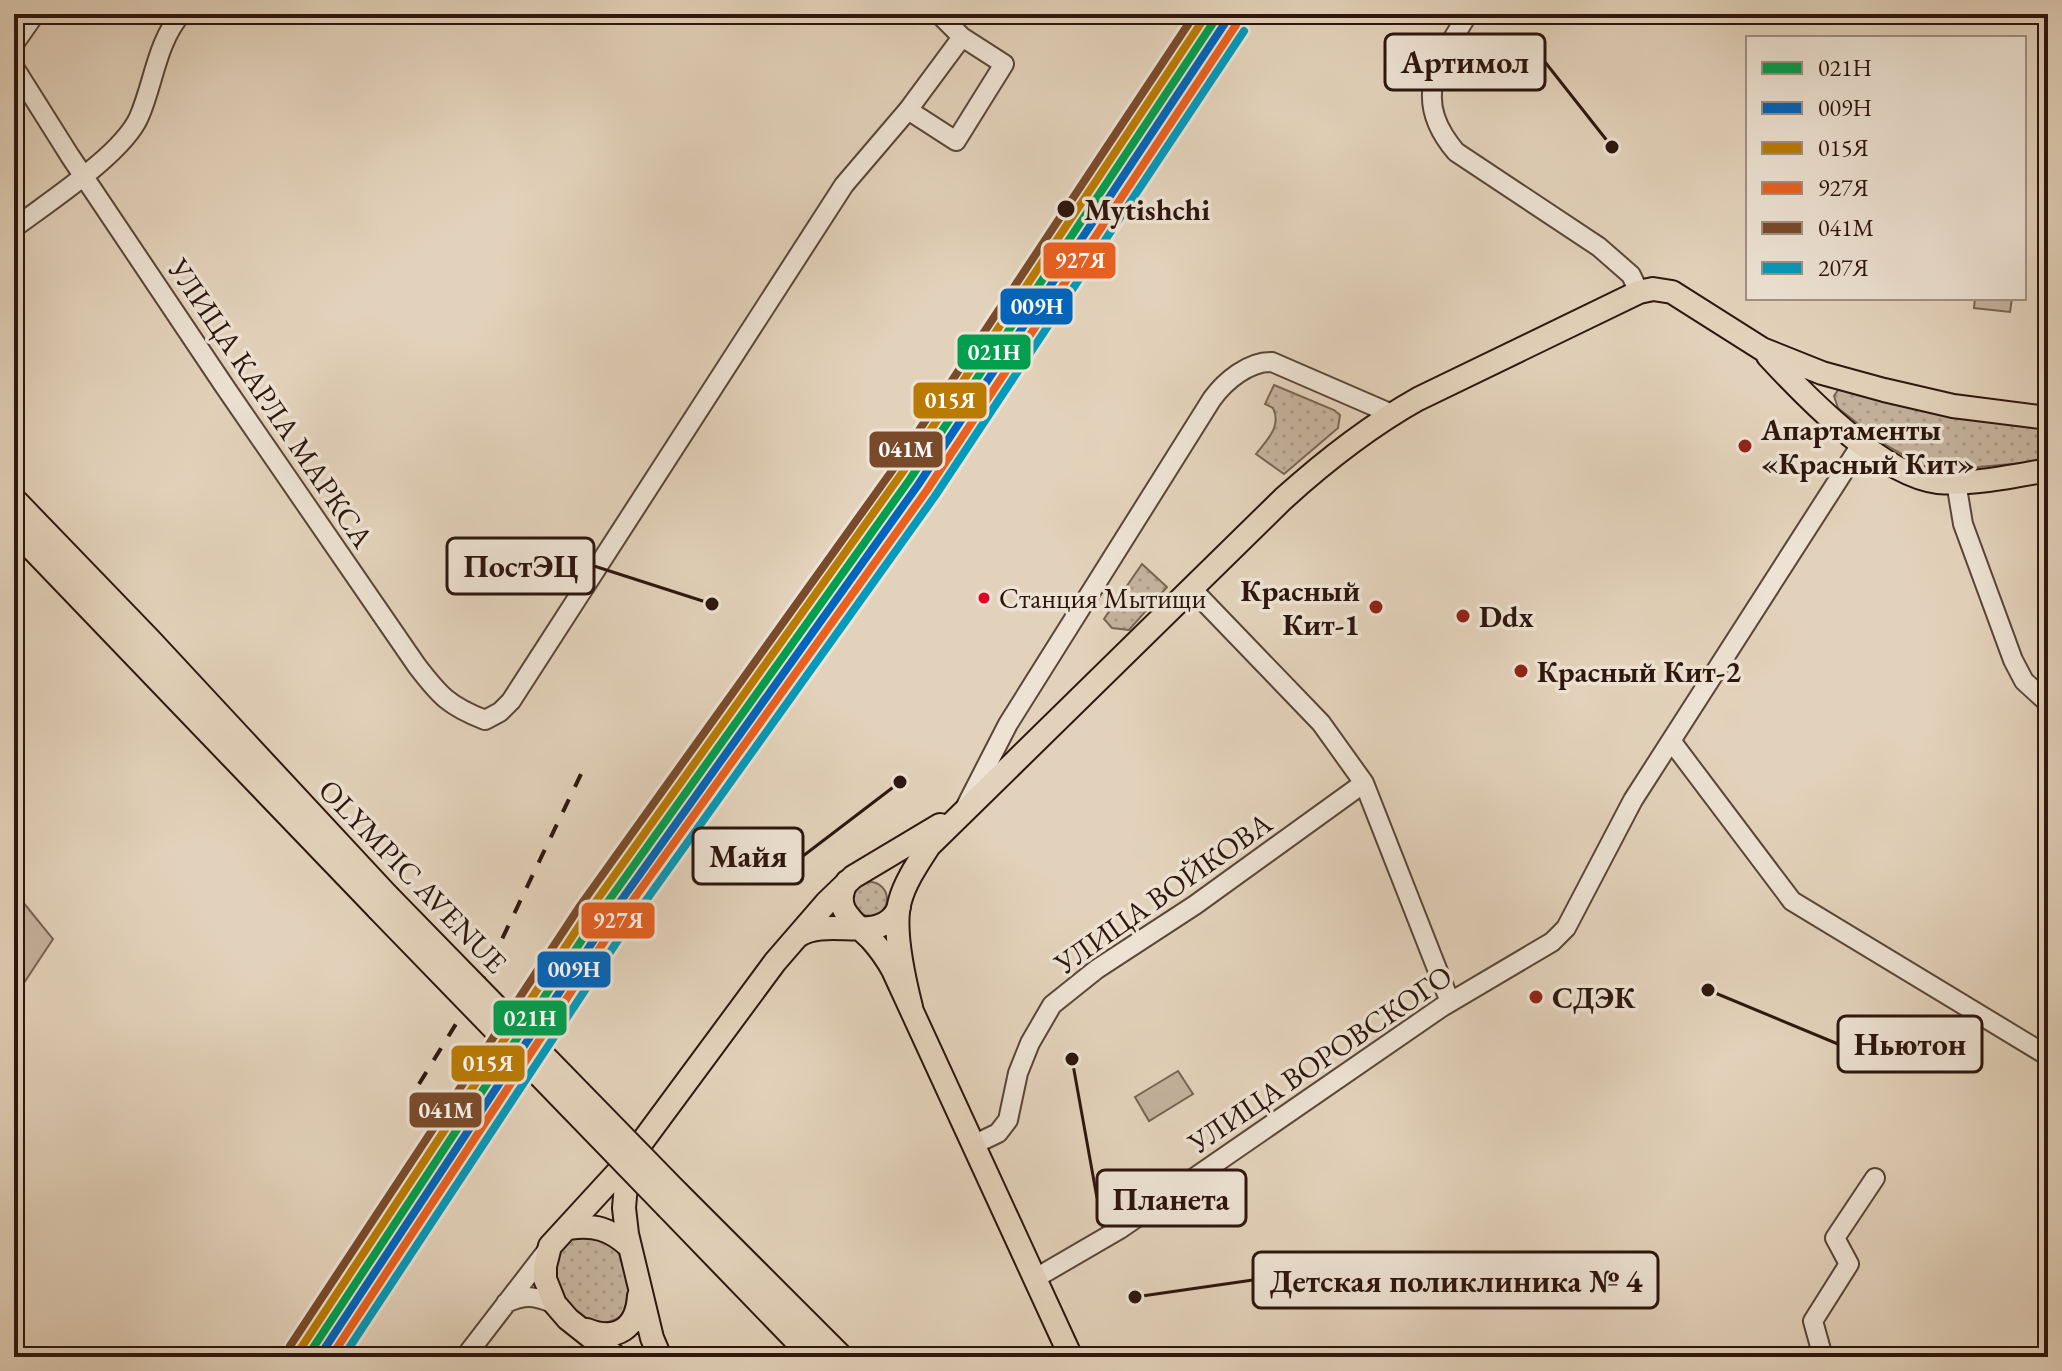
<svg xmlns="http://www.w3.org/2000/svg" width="2062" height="1371" viewBox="0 0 2062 1371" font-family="'EB Garamond',serif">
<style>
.grass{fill:url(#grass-dots);stroke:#786455;stroke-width:2}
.green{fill:#c4b29d;stroke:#786455;stroke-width:2}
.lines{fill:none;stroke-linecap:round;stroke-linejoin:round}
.minor-casing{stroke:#5a4538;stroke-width:22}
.major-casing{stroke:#2d160d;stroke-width:26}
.minor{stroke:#ede2d3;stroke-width:18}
.major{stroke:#e3d2bb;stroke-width:22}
.rail{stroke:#2d160d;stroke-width:4;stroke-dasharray:14 14;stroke-linecap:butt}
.major-bridge-casing{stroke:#2d160d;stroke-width:26;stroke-linecap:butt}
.major-bridge{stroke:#e3d2bb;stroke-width:22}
.rail-1-casing{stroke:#ede2d3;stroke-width:14}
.rail-2-casing{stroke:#ede2d3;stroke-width:14}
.rail-3-casing{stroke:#ede2d3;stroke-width:14}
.rail-4-casing{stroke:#ede2d3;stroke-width:14}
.rail-5-casing{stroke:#ede2d3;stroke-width:14}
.rail-6-casing{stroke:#ede2d3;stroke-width:14}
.rail-1{stroke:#029f4e;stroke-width:8}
.rail-2{stroke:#0065bd;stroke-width:8}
.rail-3{stroke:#ba7b04;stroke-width:8}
.rail-4{stroke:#e86121;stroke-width:8}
.rail-5{stroke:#7a4b2a;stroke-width:8}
.rail-6{stroke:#049abb;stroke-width:8}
.stop-dot{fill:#2d160d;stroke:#ede2d3;stroke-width:3}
.poi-dot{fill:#8f2418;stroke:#ede2d3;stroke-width:3}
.bus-dot{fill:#e4002b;stroke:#ede2d3;stroke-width:3}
.labels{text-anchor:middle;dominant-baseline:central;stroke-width:7;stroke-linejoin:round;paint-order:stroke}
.bus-label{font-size:28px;fill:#2d160d;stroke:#ede2d3;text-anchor:start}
.stop-label{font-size:30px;font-weight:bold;fill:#2d160d;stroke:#ede2d3;text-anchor:start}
.street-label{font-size:30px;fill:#2d160d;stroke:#ede2d3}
.poi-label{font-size:30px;font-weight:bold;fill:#2d160d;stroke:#ede2d3;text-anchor:start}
.leader{fill:none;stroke:#2d160d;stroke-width:3}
.callout-dot{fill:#2d160d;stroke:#ede2d3;stroke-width:3}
.callout{fill:#ede2d3;stroke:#2d160d;stroke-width:3}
.callout-label{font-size:32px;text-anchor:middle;font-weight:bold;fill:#2d160d}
.line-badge{stroke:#ede2d3;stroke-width:3}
.badge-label{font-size:22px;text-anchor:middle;font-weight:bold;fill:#fff}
</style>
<defs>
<pattern id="grass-dots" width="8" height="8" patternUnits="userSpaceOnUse" patternTransform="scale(2)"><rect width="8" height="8" fill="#c4b29d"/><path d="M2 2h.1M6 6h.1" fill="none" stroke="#a99886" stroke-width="1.8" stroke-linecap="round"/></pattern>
</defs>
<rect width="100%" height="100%" fill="#e3d2bb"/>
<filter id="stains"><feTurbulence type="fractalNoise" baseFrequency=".0025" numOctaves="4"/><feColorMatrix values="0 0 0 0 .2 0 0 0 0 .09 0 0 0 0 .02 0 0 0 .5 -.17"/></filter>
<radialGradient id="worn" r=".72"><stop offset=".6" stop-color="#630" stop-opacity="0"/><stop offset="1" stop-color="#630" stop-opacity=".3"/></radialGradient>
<!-- grass -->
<path class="grass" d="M1274 385 1334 410 1340 415 1338 428 1284 474 1256 454C1267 440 1282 426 1273 408L1265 404Z
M1840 387 2039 425 2048 435V450L2039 460 2023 463 1956 469 1923 466 1884 444 1838 408 1834 396Z
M1142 564 1167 587 1129 630 1112 628 1104 619Z
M853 899a17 17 0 1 1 34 0a17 17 0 1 1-34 0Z
M593 1235 615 1245C622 1260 630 1278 629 1294 629 1319 607 1329 585 1318 574 1313 564 1302 556 1293 553 1260 551 1237 593 1235Z"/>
<!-- green -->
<path class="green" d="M1975 298H2012L2010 312 1974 308Z
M14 891 53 939 14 998Z
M1178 1071 1193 1094 1149 1121 1135 1097Z"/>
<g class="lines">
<defs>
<path id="minor" d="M1468 14C1437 64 1411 99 1456 152L1599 247 1631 275 1639 292
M14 44 35 14
M14 67 70 156 225 387 417 666C440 696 449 706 485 720L500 712 511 701 844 185 908 110 962 37
M908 110 956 141 1004 64 962 37 939 14
M14 228C47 203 123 154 139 117 154 83 156 44 181 14
M1956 482 1963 524 2013 660 2024 681 2048 703
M1191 588 1321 723 1364 783 1450 1002
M1672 742 1792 901 2048 1056
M967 804 1008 724 1212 399C1225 381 1249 361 1272 362L1392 414
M973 1145 998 1133 1008 1120 1018 1073 1030 1043 1052 1005 1097 969 1195 905 1364 783
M1034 1279 1120 1229 1442 1007 1552 942 1566 928 1633 800 1862 443
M506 1303C526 1294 535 1296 555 1304
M465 1357 549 1248
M1823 1357 1813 1321 1849 1264 1835 1238 1875 1178"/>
<path id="major" d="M1768 356C1806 397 1882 476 1938 482 1973 485 2014 476 2048 470
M14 499 150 640 388 896
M14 530 378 909
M847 882C831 908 854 922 871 939 880 949 887 959 893 970L1071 1357
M798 936C829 915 883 947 899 907
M911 1007C904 979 892 929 900 901 905 882 918 863 929 846L1283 499C1325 461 1368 427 1418 399L1639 292 1653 289 1672 292 1762 349 1822 373 1884 390 1953 406 2048 418
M628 1161 624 1208 627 1234 652 1338 660 1357
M678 1193 842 1357
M668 1208 812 1357
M569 1228C594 1224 610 1229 629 1246
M587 1330C617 1342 637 1328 639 1296
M616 1357 568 1319 555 1304 545 1279V1266L550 1246 628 1161 775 962 827 902 853 877 940 825"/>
</defs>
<!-- minor casing -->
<use href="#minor" class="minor-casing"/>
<!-- major casing -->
<use href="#major" class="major-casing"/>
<!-- minor -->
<use href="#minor" class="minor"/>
<!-- major -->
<use href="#major" class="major"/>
<!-- rail -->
<path class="rail" d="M419 1084 480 985 583 770"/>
<defs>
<path id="major-bridge" d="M388 896 678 1193
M378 909 668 1208"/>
</defs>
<!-- major-bridge casing -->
<use href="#major-bridge" class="major-bridge-casing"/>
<!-- major-bridge -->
<use href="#major-bridge" class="major-bridge"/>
<defs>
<path id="rail-1" d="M307 1357 597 917 910 479 1219 14"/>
<path id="rail-2" d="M319 1357 605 923 918 485 1227 20"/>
<path id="rail-3" d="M299 1351 589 911 902 473 1207 14"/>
<path id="rail-4" d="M331 1357 613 928 927 490 1236 25"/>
<path id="rail-5" d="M290 1346 580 906 894 468 1195 14"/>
<path id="rail-6" d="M343 1357 622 934 935 496 1244 31"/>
</defs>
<!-- rail-1 casing -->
<use href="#rail-1" class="rail-1-casing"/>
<!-- rail-2 casing -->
<use href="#rail-2" class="rail-2-casing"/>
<!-- rail-3 casing -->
<use href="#rail-3" class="rail-3-casing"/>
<!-- rail-4 casing -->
<use href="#rail-4" class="rail-4-casing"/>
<!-- rail-5 casing -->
<use href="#rail-5" class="rail-5-casing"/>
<!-- rail-6 casing -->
<use href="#rail-6" class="rail-6-casing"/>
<!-- rail-1 -->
<use href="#rail-1" class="rail-1"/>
<!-- rail-2 -->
<use href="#rail-2" class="rail-2"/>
<!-- rail-3 -->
<use href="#rail-3" class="rail-3"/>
<!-- rail-4 -->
<use href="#rail-4" class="rail-4"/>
<!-- rail-5 -->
<use href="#rail-5" class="rail-5"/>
<!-- rail-6 -->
<use href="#rail-6" class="rail-6"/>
</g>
<!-- markers -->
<circle class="stop-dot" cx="1066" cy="209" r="10"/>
<g class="poi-dot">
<circle cx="1745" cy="446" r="8"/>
<circle cx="1376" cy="607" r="8"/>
<circle cx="1463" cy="616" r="8"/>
<circle cx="1521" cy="671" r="8"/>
<circle cx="1536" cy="997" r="8"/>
</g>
<circle class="bus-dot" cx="984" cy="598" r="7"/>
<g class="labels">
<!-- bus labels -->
<g class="bus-label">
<text x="999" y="598">Станция Мытищи</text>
</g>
<!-- stop labels -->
<g class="stop-label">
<text x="1084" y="209">Mytishchi</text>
</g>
<!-- street labels -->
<g class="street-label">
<text transform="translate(271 403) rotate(56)">УЛИЦА КАРЛА МАРКСА</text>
<text transform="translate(413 876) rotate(46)">OLYMPIC AVENUE</text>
<text transform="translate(1163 893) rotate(-35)">УЛИЦА ВОЙКОВА</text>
<text transform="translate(1320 1059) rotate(-34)">УЛИЦА ВОРОВСКОГО</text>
</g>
<!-- poi labels -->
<g class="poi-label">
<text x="1761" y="429">Апартаменты<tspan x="1761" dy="34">«Красный Кит»</tspan></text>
<text x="1360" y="590" text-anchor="end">Красный<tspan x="1360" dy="34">Кит-1</tspan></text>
<text x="1479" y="616">Ddx</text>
<text x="1537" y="671">Красный Кит-2</text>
<text x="1552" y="997">СДЭК</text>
</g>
</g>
<!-- callouts -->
<path class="leader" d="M1612 147L1545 62M712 604L594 566M900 782L803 856M1708 990L1838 1044M1072 1059L1097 1198M1135 1297L1253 1280"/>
<g class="callout-dot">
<circle cx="1612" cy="147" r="8"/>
<circle cx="712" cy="604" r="8"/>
<circle cx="900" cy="782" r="8"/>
<circle cx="1708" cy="990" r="8"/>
<circle cx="1072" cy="1059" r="8"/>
<circle cx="1135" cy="1297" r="8"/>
</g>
<g class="callout">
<rect x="1385" y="34" width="160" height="56" rx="8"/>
<rect x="447" y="538" width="147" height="56" rx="8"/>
<rect x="693" y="828" width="110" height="56" rx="8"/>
<rect x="1838" y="1016" width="144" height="56" rx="8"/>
<rect x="1097" y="1170" width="149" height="56" rx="8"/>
<rect x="1253" y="1252" width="405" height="56" rx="8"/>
</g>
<g class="callout-label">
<text x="1465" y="73">Артимол</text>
<text x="521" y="577">ПостЭЦ</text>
<text x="748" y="867">Майя</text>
<text x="1910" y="1055">Ньютон</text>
<text x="1171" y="1210">Планета</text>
<text x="1456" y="1292">Детская поликлиника № 4</text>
</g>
<g class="line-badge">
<rect x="1042" y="241" width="75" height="39" rx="8" fill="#e86121"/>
<rect x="999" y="287" width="75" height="39" rx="8" fill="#0065bd"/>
<rect x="956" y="333" width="76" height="38" rx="8" fill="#029f4e"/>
<rect x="912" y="381" width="76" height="39" rx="8" fill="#ba7b04"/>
<rect x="868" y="430" width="76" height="39" rx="8" fill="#7a4b2a"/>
<rect x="580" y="901" width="76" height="39" rx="8" fill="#e86121"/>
<rect x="536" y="950" width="76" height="39" rx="8" fill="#0065bd"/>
<rect x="492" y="999" width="76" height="38" rx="8" fill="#029f4e"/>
<rect x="450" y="1044" width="76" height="39" rx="8" fill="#ba7b04"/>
<rect x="408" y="1091" width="75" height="38" rx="8" fill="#7a4b2a"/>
</g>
<g class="badge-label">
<text x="1080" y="268">927Я</text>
<text x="1037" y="314">009Н</text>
<text x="994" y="360">021Н</text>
<text x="950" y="408">015Я</text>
<text x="906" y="457">041М</text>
<text x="618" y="928">927Я</text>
<text x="574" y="977">009Н</text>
<text x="530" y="1026">021Н</text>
<text x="488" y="1071">015Я</text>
<text x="446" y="1118">041М</text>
</g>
<!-- margin -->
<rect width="2062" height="1371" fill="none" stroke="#e3d2bb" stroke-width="48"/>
<rect x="16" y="16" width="2030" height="1339" fill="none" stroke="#2d160d" stroke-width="4"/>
<rect x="24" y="24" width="2014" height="1323" fill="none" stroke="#2d160d" stroke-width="2"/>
<!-- legend -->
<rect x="1746" y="36" width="280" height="264" fill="#ede2d3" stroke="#a09084" stroke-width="2"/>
<rect x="1762" y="62" width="40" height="12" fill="#029f4e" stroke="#a09084" stroke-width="2"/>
<text x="1818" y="76" font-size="24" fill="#2d160d">021Н</text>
<rect x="1762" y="102" width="40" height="12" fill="#0065bd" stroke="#a09084" stroke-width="2"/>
<text x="1818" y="116" font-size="24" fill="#2d160d">009Н</text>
<rect x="1762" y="142" width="40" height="12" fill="#ba7b04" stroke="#a09084" stroke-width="2"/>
<text x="1818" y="156" font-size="24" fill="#2d160d">015Я</text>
<rect x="1762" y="182" width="40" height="12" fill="#e86121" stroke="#a09084" stroke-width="2"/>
<text x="1818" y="196" font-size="24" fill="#2d160d">927Я</text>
<rect x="1762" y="222" width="40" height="12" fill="#7a4b2a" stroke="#a09084" stroke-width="2"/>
<text x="1818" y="236" font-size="24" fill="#2d160d">041М</text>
<rect x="1762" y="262" width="40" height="12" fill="#049abb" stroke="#a09084" stroke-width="2"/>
<text x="1818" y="276" font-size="24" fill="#2d160d">207Я</text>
<rect width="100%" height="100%" filter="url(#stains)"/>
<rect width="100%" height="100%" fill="url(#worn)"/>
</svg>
